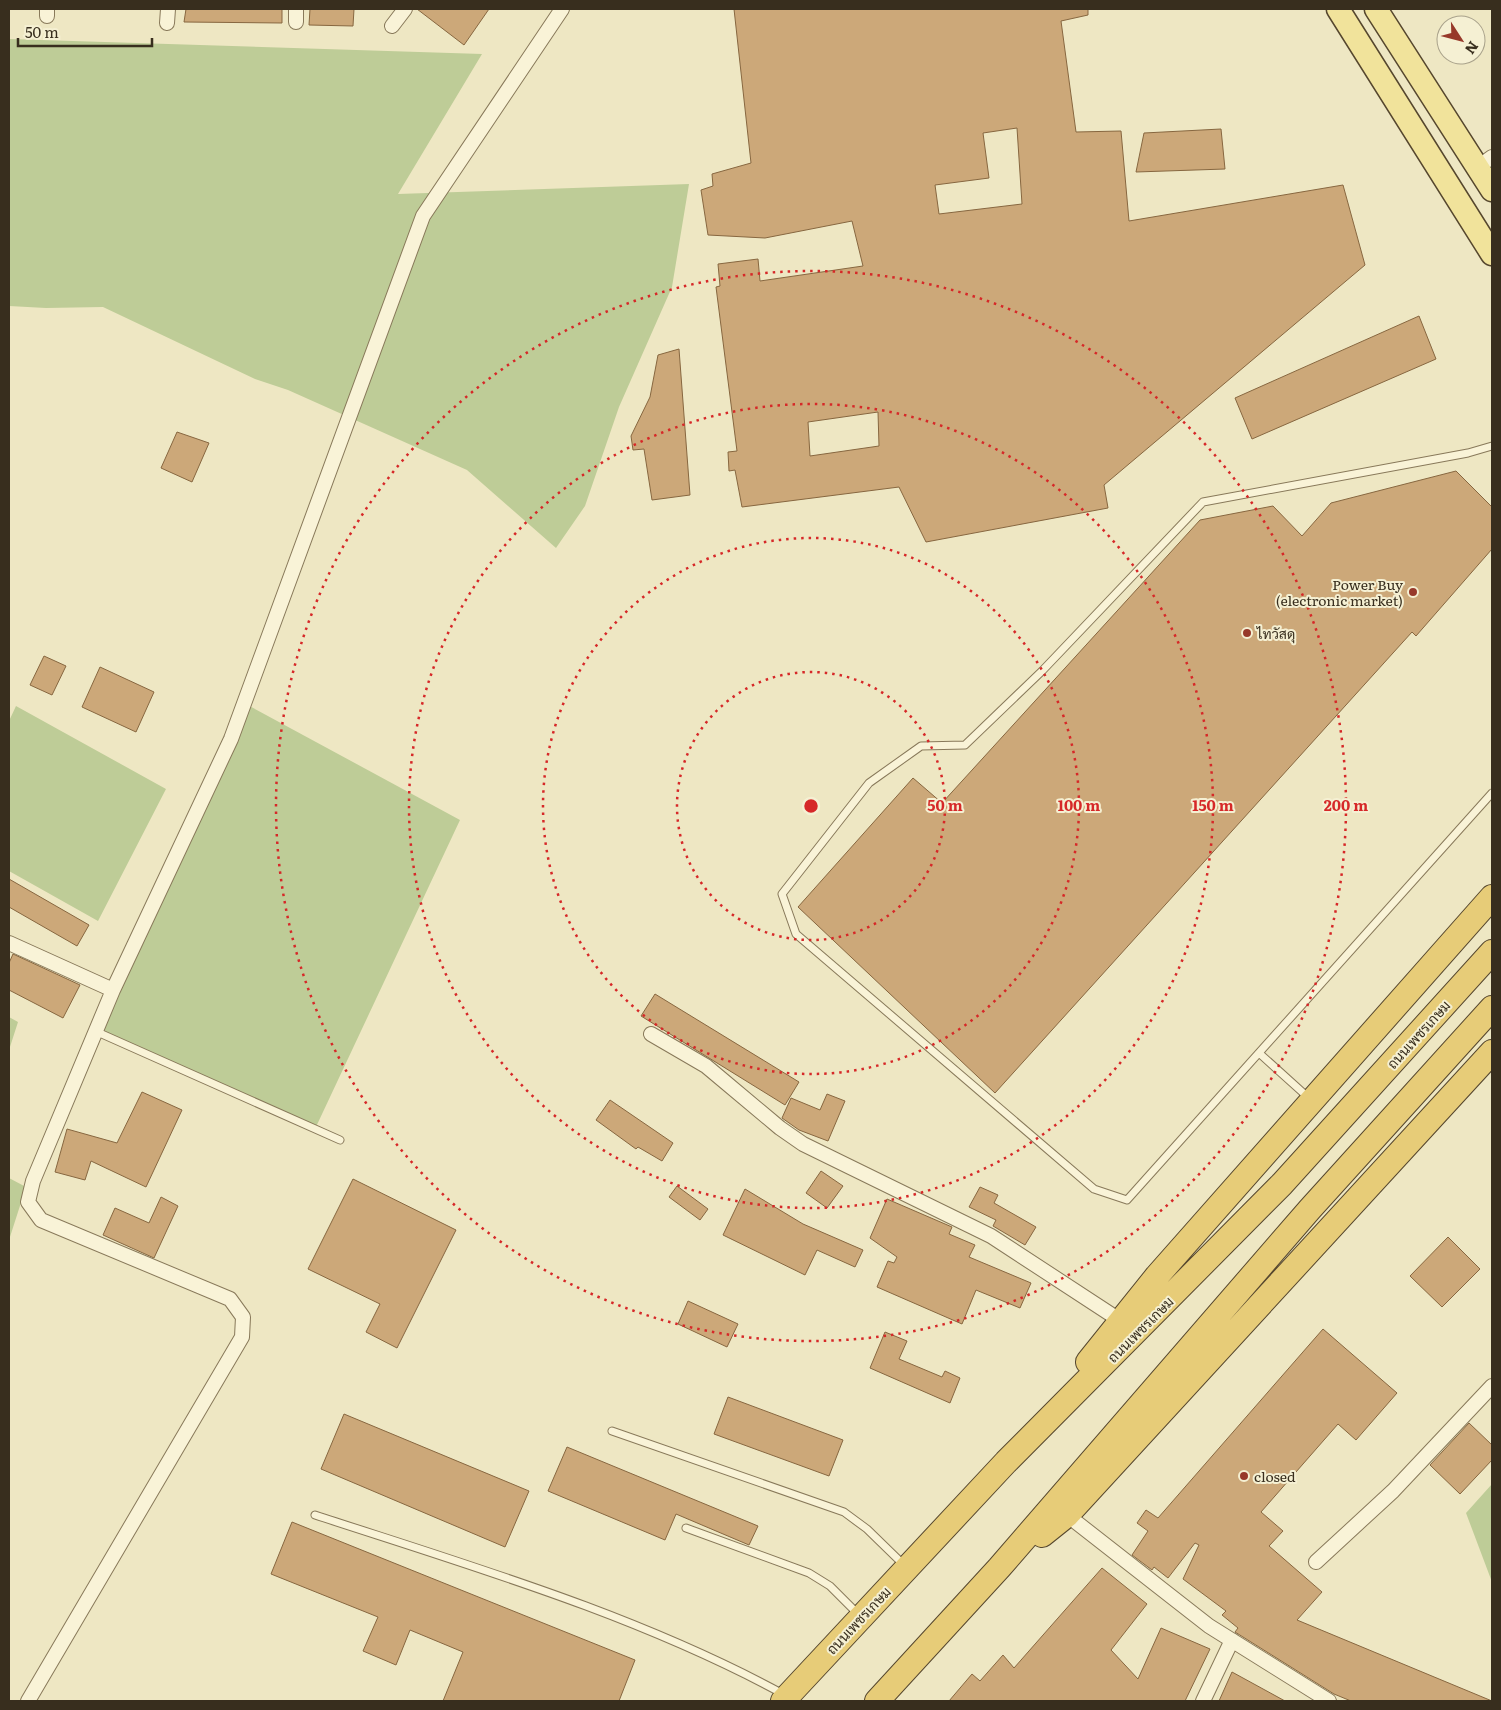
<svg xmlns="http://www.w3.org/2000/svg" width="1501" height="1710" viewBox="0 0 1501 1710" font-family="Literata,Sarabun,serif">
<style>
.green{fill:#becc97}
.building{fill:#cca879;stroke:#876740;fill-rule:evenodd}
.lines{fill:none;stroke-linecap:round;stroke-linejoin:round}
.service-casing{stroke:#88795a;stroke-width:9}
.minor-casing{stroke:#88795a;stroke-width:16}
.primary-casing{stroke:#56472e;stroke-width:25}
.trunk-casing{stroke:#56472e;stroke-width:26}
.service{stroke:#f9f3d7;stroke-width:7}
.minor{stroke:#f9f3d7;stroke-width:14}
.primary{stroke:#f1e39b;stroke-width:22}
.trunk{stroke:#e7cc78;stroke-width:24}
.ring{fill:none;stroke:#d62828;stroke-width:2.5;stroke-dasharray:2.5 5}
.poi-dot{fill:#97392a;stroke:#f5f0d3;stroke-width:2}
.labels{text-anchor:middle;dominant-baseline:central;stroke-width:4;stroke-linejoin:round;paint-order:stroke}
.poi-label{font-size:14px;fill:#382e1e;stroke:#f5f0d3;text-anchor:start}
.street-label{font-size:14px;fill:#382e1e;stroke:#f5f0d3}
.centre{fill:#d62828;stroke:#f5f0d3;stroke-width:2.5}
.ring-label{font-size:15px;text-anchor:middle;font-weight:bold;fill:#d62828;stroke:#f5f0d3;stroke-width:4;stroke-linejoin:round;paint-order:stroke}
</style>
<rect width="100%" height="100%" fill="#eee7c3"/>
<!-- green -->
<path class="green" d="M9 39 482 54 398 194 689 184 672 287 619 407 585 506 556 548 467 470 288 390 255 379 103 307 46 308 9 306Z
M244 703 460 820 315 1129 95 1031Z
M16 706 166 789 98 921 9 871V721Z
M9 1017 18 1022 9 1050Z
M9 1178 26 1187 9 1240Z
M1492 1484V1582L1466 1513Z"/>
<!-- building -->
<path class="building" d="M186 9H282V23L184 22Z
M310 9H354L353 26 309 25Z
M417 9H489L464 45Z
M734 9H1088V15L1061 21 1076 132 1121 131 1129 221 1343 185 1365 265 1104 485 1108 508 926 542 899 487 742 507 735 470 729 471 728 452 737 451 716 287 720 286 718 264 758 259 760 281 863 266 852 221 765 238 708 235 701 190 713 186 712 174 751 163ZM1017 128 1022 204 939 214 935 185 989 178 983 133ZM878 412 879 446 810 456 808 422Z
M1221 129 1225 169 1136 172 1144 133Z
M1419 316 1436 359 1252 439 1235 398Z
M679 349 690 495 652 500 644 449 633 450 631 436 650 397 658 355Z
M177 432 209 443 192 482 161 468Z
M1456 471 1492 507V549L1416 636 1412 632 995 1093 798 907 913 778 942 803 1200 520 1273 506 1302 536 1331 503Z
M44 656 66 666 52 695 30 685Z
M100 667 154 692 136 732 82 707Z
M9 879 89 925 77 946 9 907Z
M13 954 80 985 63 1018 9 990V963Z
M655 994 799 1082 785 1105 641 1016Z
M142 1092 182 1110 146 1187 91 1161 85 1180 55 1172 67 1129 117 1143Z
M827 1094 845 1101 828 1141 799 1130 782 1118 791 1098 820 1110Z
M610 1100 673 1143 662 1161 638 1147 636 1149 596 1120Z
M821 1171 843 1186 827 1208 806 1193Z
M353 1179 456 1230 397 1348 366 1332 380 1304 308 1269Z
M677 1186 708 1209 700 1220 669 1197Z
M980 1187 998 1195 994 1203 1036 1227 1025 1245 993 1226 996 1220 969 1207Z
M745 1189 803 1224 863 1250 855 1267 817 1250 805 1275 723 1235Z
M161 1197 178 1206 154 1258 103 1235 115 1208 149 1223Z
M887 1199 952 1227 949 1234 975 1245 969 1257 1031 1283 1020 1308 976 1290 962 1324 877 1287 888 1261 894 1263 897 1257 870 1238Z
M1448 1237 1480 1269 1442 1307 1410 1276Z
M688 1301 738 1324 727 1347 678 1324Z
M1323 1329 1397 1393 1356 1440 1338 1424 1261 1512 1283 1531 1269 1546 1322 1592 1297 1620 1492 1701H1351L1334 1694 1235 1632 1238 1628 1222 1615 1226 1611 1183 1579 1199 1545 1195 1543 1168 1578 1154 1567 1152 1570 1132 1555 1148 1531 1137 1523 1146 1510 1158 1518Z
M885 1332 907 1341 899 1359 942 1377 945 1371 960 1378 950 1403 870 1368Z
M728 1397 843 1440 829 1476 714 1434Z
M344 1414 529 1491 505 1547 321 1469Z
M1469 1423 1492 1445V1460L1460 1494 1430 1465Z
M567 1447 758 1526 749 1545 676 1514 665 1540 548 1491Z
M292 1522 635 1660 619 1701H443L463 1652 410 1630 396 1665 363 1651 378 1617 271 1574Z
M1102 1568 1147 1604 1111 1650 1138 1679 1161 1628 1210 1649 1185 1701H949L972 1674 980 1681 1003 1655 1014 1668Z
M1232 1672 1285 1701H1219Z"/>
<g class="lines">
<defs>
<path id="service" d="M1492 446 1468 453 1203 502 1042 671 965 745 921 746 869 783 782 894 796 934 1094 1189 1127 1200 1492 793
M95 1031 340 1140
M1259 1053 1310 1099
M612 1431 844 1512 867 1529 905 1566
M315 1515C474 1567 638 1615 785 1695
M686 1528 809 1573 830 1586 859 1615"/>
<path id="minor" d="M47 16V9
M296 22V9
M167 23 168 9
M392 26 405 9
M1478 167 1492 157
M9 943 113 990
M651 1034 706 1066 780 1128 803 1144 991 1236 1121 1321
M1067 1515 1209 1626 1329 1701
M1316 1562 1393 1491 1492 1386
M28 1701 242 1337 243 1317 230 1299 41 1220 28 1202 33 1181 113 990 231 739 423 216 562 9
M1203 1701 1232 1640"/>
<path id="primary" d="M1338 9 1492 254
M1376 9 1492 190"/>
<path id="trunk" d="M1088 1362 1157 1276 1492 897
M1042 1535 1067 1515 1492 1052
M783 1701 1006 1462 1282 1184 1492 952
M877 1701 999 1568 1310 1209 1492 1008"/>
</defs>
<!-- service casing -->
<use href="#service" class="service-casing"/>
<!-- minor casing -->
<use href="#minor" class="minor-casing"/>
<!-- primary casing -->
<use href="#primary" class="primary-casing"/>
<!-- trunk casing -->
<use href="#trunk" class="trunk-casing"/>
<!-- service -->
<use href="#service" class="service"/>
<!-- minor -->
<use href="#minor" class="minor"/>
<!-- primary -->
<use href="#primary" class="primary"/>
<!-- trunk -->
<use href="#trunk" class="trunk"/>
</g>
<!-- distance rings -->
<g class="ring">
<circle cx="811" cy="806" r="134"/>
<circle cx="811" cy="806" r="268"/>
<circle cx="811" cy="806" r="402"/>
<circle cx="811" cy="806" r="535"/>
</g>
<!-- markers -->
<g class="poi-dot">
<circle cx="1413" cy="592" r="5"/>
<circle cx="1247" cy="633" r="5"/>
<circle cx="1244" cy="1476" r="5"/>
</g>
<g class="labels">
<!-- poi labels -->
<g class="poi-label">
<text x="1403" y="584" text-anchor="end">Power Buy<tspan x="1403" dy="16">(electronic market)</tspan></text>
<text x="1257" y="633">ไทวัสดุ</text>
<text x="1254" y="1476">closed</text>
</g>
<!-- street labels -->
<g class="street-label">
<text transform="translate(1418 1034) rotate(-48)">ถนนเพชรเกษม</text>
<text transform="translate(1140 1329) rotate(-45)">ถนนเพชรเกษม</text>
<text transform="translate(858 1620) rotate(-47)">ถนนเพชรเกษม</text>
</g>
</g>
<circle cx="811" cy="806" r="8" class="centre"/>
<g class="ring-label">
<text x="945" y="811">50 m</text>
<text x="1079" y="811">100 m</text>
<text x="1213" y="811">150 m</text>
<text x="1346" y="811">200 m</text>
</g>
<!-- border -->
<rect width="1501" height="1710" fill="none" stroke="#382e1e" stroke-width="20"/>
<!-- north arrow -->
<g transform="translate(1461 40) rotate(126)"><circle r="24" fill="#f5f0d3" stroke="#a9a28b"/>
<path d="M0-4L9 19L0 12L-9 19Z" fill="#97392a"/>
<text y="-8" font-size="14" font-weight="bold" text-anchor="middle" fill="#382e1e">N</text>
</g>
<!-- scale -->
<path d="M18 38v8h134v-8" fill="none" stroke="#382e1e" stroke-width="2.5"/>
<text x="25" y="38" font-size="15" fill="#382e1e" stroke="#f5f0d3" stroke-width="4" paint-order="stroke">50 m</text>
</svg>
